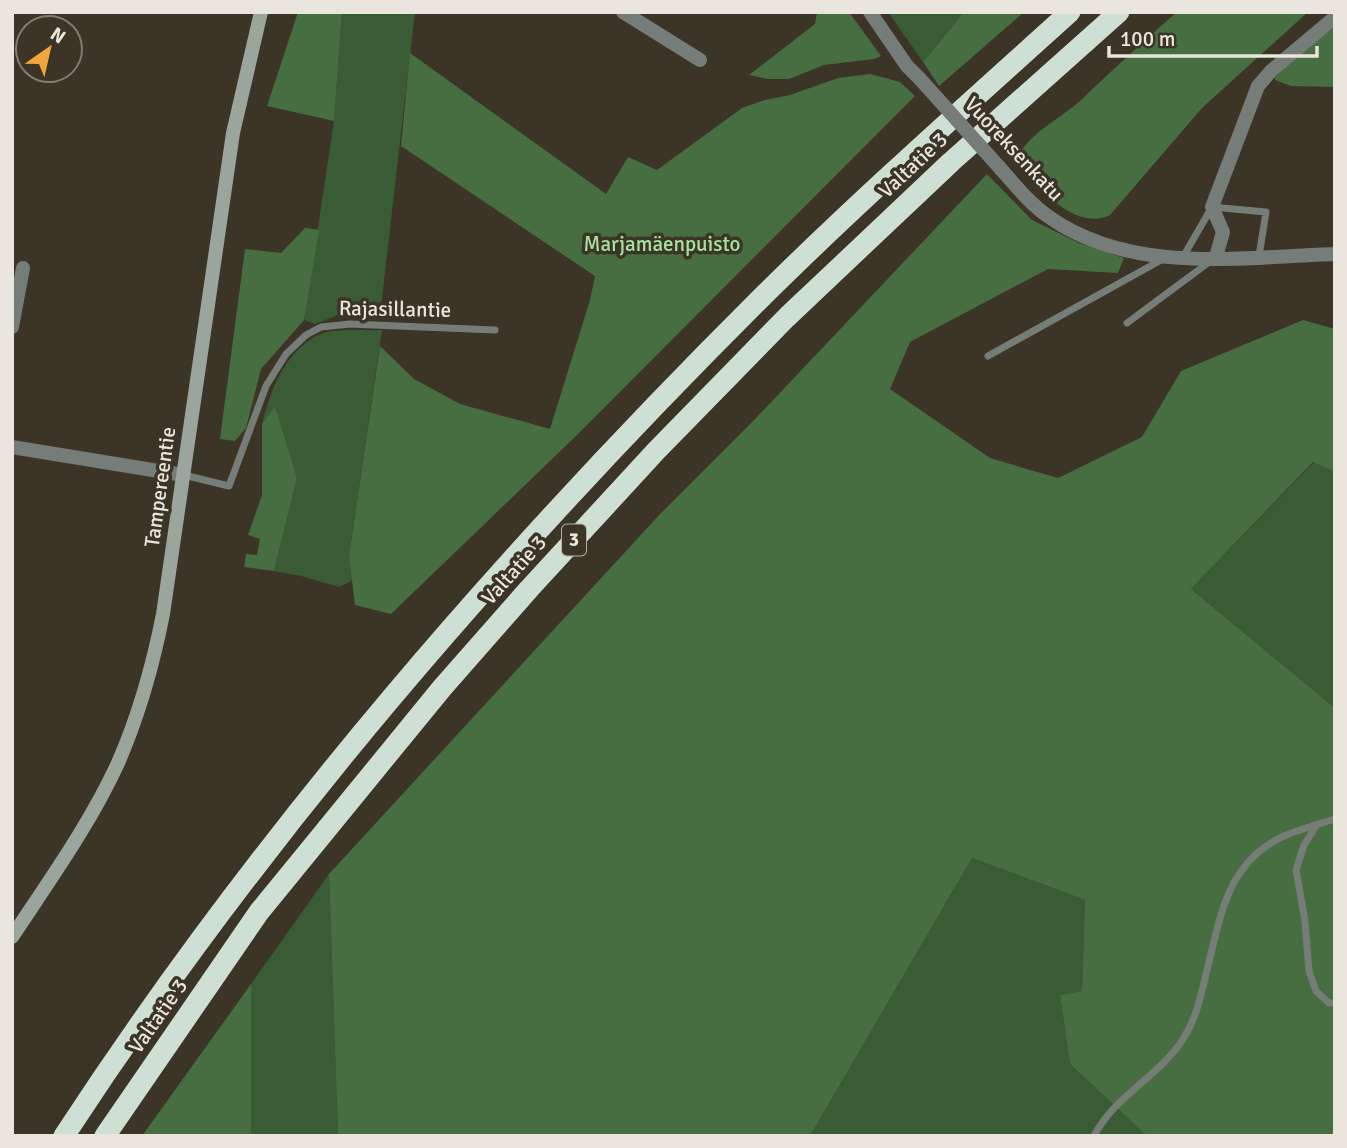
<svg xmlns="http://www.w3.org/2000/svg" width="1347" height="1148" viewBox="0 0 1347 1148" font-family="Signika,sans-serif">
<style>
.green{fill:#395c34}
.forest{fill:#476e41}
.lines{fill:none;stroke-linecap:round;stroke-linejoin:round}
.lane{stroke:#767d78;stroke-width:7}
.street{stroke:#767d78;stroke-width:14}
.secondary{stroke:#9aa59d;stroke-width:14}
.highway{stroke:#cee0d3;stroke-width:21}
.street-bridge{stroke:#767d78;stroke-width:14}
.labels{text-anchor:middle;dominant-baseline:central;stroke-width:7;stroke-linejoin:round;paint-order:stroke}
.shield{fill:#3b3427;stroke:#b6b1a6;stroke-width:2}
.shield-label{font-size:19px;font-weight:bold;fill:#eae6dd}
.street-label{font-size:21px;fill:#eae6dd;stroke:#3b3427}
.park-label{font-size:21px;fill:#a6e39d;stroke:#3b3427}
</style>
<rect width="100%" height="100%" fill="#3b3427"/>
<!-- green -->
<path class="green" d="M342 12H415L380 316 341 314 315 324 304 320 334 121Z
M888 12H964L923 62Z
M382 330 349 556 352 581 339 587 301 576 274 571 297 478 275 407 262 424C271 390 283 355 316 336 333 327 362 331 382 330Z
M1314 462 1335 472V708L1191 589Z
M972 858 1085 900 1082 991 1060 995 1070 1064 1147 1136H810Z
M329 874 338 1136H251V984Z"/>
<!-- forest -->
<path class="forest" d="M298 12H342L334 121 267 106Z
M817 12H849L881 56 874 59 824 65 789 79H768L749 75 815 24Z
M964 12H1024L939 86 923 62Z
M1177 12H1308L1202 108 1110 215C1074 232 1035 186 1018 159 1024 136 1064 116 1081 100 1112 71 1143 41 1177 12Z
M1335 24V87L1291 86 1275 80V77Z
M410 53 606 194 628 157 657 170 742 108 765 100 790 95 838 78 870 74 900 82 915 96 577 435 391 614 355 605 349 556 380 346 414 379 460 404 550 429 590 300 595 276 401 146Z
M987 174 1032 220 1079 243 1124 258 1118 273 1048 269 910 342 890 389 990 458 1058 478 1142 437 1181 371 1303 320 1335 329V472L1313 462 1191 589 1335 708V1136H1147L1070 1064 1060 995 1082 991 1085 900 972 858 810 1136H338L329 874 661 513 756 418Z
M305 228 319 230 304 320 261 369 246 428 235 441 220 439 245 249 281 253Z
M275 406 297 478 274 571 244 567 246 554 257 555 260 539 248 535 262 495V424Z
M251 984V1136H142Z"/>
<g class="lines">
<!-- lane -->
<path class="lane" d="M1183 257 1212 207 1266 212 1259 256
M1127 323 1212 260
M988 356 1163 259
M184 475 229 486 266 386 286 354 306 335 321 327 350 324 495 330
M1316 826 1304 845 1296 870 1305 921 1309 971 1316 991 1329 1003H1335
M1094 1136C1115 1095 1159 1077 1183 1039 1196 1019 1201 996 1206 974 1220 919 1226 862 1284 836 1301 829 1318 824 1335 819"/>
<!-- street -->
<path class="street" d="M623 12 700 60
M870 12 907 66 920 79
M1000 168C1015 185 1030 204 1049 217 1131 275 1241 257 1335 254
M1216 257 1223 232 1212 207 1258 86 1271 71 1335 17
M12 327 23 268
M12 447 183 475"/>
<!-- secondary -->
<path class="secondary" d="M12 937C49 881 90 824 118 763 139 715 153 665 163 614L233 133 261 12"/>
<!-- highway -->
<path class="highway" d="M64 1136C263 831 505 553 763 296 862 198 967 105 1070 12
M105 1136 259 912 442 688 529 589 656 451 787 317 951 162 1119 12"/>
<!-- street-bridge -->
<path class="street-bridge" d="M920 79 1000 168"/>
</g>
<g class="labels">
<!-- shield labels -->
<rect class="shield" x="562" y="524.5" width="24" height="31" rx="5"/>
<g class="shield-label">
<text x="574" y="540">3</text>
</g>
<!-- street labels -->
<g class="street-label">
<text transform="translate(1014 149) rotate(47)">Vuoreksenkatu</text>
<text transform="translate(913 165) rotate(-43)">Valtatie 3</text>
<text transform="translate(395 309) rotate(1)">Rajasillantie</text>
<text transform="translate(160 487) rotate(-82)">Tampereentie</text>
<text transform="translate(514 570) rotate(-48)">Valtatie 3</text>
<text transform="translate(158 1016) rotate(-55)">Valtatie 3</text>
</g>
<!-- park labels -->
<g class="park-label">
<text x="662" y="244">Marjamäenpuisto</text>
</g>
</g>
<!-- border -->
<rect width="1347" height="1148" fill="none" stroke="#eae6dd" stroke-width="28"/>
<!-- north arrow -->
<g transform="translate(49 49) rotate(34)"><circle r="33" fill="#3b3427" stroke="#817b70" stroke-width="2"/>
<path d="M0-5L12 26L0 18L-12 26Z" fill="#efa73d"/>
<text y="-10" font-size="19" font-weight="bold" text-anchor="middle" fill="#eae6dd">N</text>
</g>
<!-- scale -->
<path d="M1109 46v10h208v-10" fill="none" stroke="#eae6dd" stroke-width="3.5"/>
<text x="1120" y="46" font-size="21" fill="#eae6dd" stroke="#3b3427" stroke-width="5" paint-order="stroke">100 m</text>
</svg>
